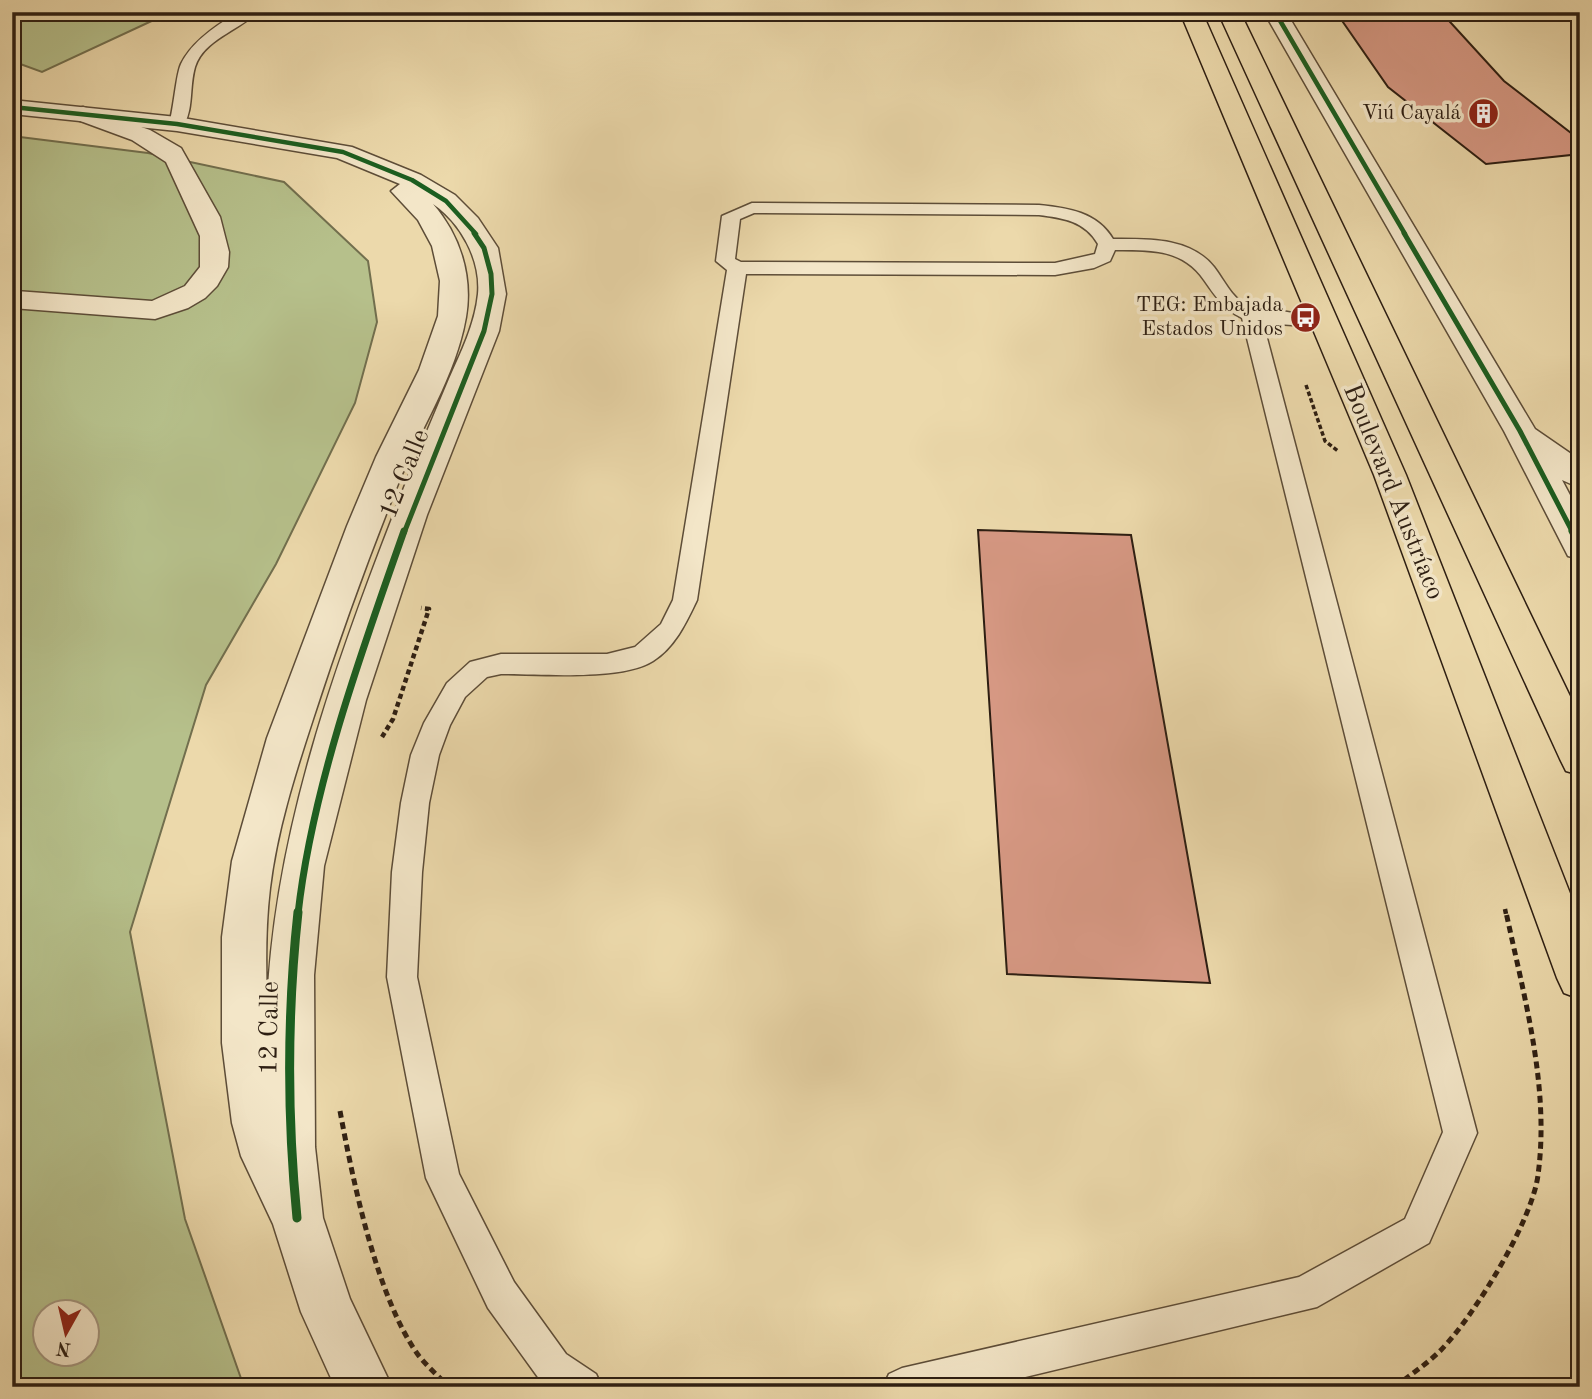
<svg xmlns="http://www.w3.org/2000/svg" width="1592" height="1399" viewBox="0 0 1592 1399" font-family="'Old Standard TT',serif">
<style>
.green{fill:#b6c08b;stroke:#726f4e;stroke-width:2;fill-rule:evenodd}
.building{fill:#d69883;stroke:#2d1e12;stroke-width:2}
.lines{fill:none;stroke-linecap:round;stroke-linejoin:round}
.service-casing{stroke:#5d4d38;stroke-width:3}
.minor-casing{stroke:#5d4d38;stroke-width:3}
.tertiary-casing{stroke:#5d4d38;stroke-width:3}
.primary-casing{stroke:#2d1e12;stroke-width:3}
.path-far2{stroke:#2d1e12;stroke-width:3.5;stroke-dasharray:4.5 2.5;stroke-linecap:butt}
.path-far1{stroke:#2d1e12;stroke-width:4.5;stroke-dasharray:5 3.5;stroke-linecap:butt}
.path{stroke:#2d1e12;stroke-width:5;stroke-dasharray:7 4.5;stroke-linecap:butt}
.service{fill:#f3e6c8;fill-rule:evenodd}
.minor{fill:#f3e6c8;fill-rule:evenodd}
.tertiary{fill:#f3e6c8;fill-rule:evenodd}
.primary{fill:#ecd9ab;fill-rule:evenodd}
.cycleway-far3-casing{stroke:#f3e6c8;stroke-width:7}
.cycleway-far2-casing{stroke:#f3e6c8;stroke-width:9}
.cycleway-far1-casing{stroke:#f3e6c8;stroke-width:11}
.cycleway-casing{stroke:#f3e6c8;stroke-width:13}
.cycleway-far3{stroke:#1b5e20;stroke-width:4.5}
.cycleway-far2{stroke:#1b5e20;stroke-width:5}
.cycleway-far1{stroke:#1b5e20;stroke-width:7}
.cycleway{stroke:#1b5e20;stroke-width:9}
.labels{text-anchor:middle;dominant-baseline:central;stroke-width:7;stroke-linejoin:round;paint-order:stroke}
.far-poi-label{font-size:21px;fill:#2d1e12;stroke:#f3e6c8;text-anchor:end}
.street-label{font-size:26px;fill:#2d1e12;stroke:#f3e6c8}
</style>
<rect width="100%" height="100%" fill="#ecd9ab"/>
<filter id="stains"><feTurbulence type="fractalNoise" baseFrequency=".00286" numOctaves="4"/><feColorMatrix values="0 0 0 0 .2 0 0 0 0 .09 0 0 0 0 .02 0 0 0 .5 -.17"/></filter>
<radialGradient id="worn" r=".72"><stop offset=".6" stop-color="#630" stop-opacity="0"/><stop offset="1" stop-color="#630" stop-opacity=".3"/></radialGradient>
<!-- green -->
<path class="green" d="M12 12H171L42 72 12 61Z
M12 136 148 153 284 182 368 261 377 322 355 403 276 564 206 685 130 932 185 1219 244 1387H12ZM46 1312H88V1354H46Z"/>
<!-- building -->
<path class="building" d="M1336 12H1441L1504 81 1580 140V154L1486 164 1388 87Z
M978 530 1131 535 1210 983 1007 974Z"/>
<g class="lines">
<defs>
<path id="service" d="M239 12H257C239 31 204 39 195 67 189 88 194 108 183 127H171L169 124C174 108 176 74 181 64 192 41 218 24 239 12Z
M752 203 1039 205C1068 208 1097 212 1113 239 1148 239 1190 237 1214 267 1224 280 1231 296 1245 305 1261 315 1292 306 1302 319L1292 325 1263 323 1477 1133 1429 1243 1317 1307 984 1387H883L889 1374 902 1368 1299 1277 1405 1219 1443 1132 1242 318C1224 309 1215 296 1204 280 1182 248 1149 250 1115 250L1110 261 1094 268 1055 275 746 274 697 600C686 623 675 647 653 661 622 681 539 674 501 674L487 677 465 697 450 725 439 755 429 803 422 872 417 977 459 1174 514 1282 566 1354 596 1374 602 1387H549L540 1380 488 1308 426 1178 387 977 392 872 401 803 411 755 424 723 447 683 470 662 501 654H607L635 647 661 624 673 600 727 270 716 261 722 216ZM754 213 1039 215C1063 218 1085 221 1098 244L1095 254 1055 263 741 262 735 259 740 219Z"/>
<path id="minor" d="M1264 12H1286L1535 429 1580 460V488L1562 480 1580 514V559L1568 556 1504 431Z
M83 107 150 130 181 148 220 217 229 252 228 267 217 286 205 298 188 308 155 319 12 308V292L16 291 152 301 185 286 200 267V236L166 162 132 140 75 119 71 114 75 109Z"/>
<path id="tertiary" d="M12 100 177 117 352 147 421 175 455 195 478 218 498 248 506 294 499 331 427 515 366 700 324 866 314 975 315 1147 323 1218 350 1299 392 1387H335L301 1312 273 1224 241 1156 232 1123 222 1043V937L232 861 267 738 347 526 376 457 419 370 438 316 440 281 432 246 418 220 391 191 400 184 337 158 177 131 12 114ZM433 204C461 223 481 260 478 294 475 324 461 352 449 379 430 425 410 470 393 516 332 673 273 840 267 1010 266 970 265 929 270 888 277 830 295 774 313 719 339 639 367 561 398 484 420 429 456 376 466 317 473 276 460 235 433 204Z"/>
<path id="primary" d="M1180 12H1202L1406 475 1580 919V999L1564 993 1557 978 1374 475Z
M1218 12H1240L1580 717V775L1566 771 1560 759Z"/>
</defs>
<!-- service casing -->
<use href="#service" class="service-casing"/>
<!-- minor casing -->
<use href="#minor" class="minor-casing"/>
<!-- tertiary casing -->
<use href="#tertiary" class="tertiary-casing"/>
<!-- primary casing -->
<use href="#primary" class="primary-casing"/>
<!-- path-far2 -->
<path class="path-far2" d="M1306 385 1325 441 1338 451"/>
<!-- path-far1 -->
<path class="path-far1" d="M382 737 393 719 429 609 421 608
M1505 909 1506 914"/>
<!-- path -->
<path class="path" d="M340 1111C353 1181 377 1299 419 1356 428 1367 439 1377 449 1387
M1395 1387C1410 1375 1427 1364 1441 1350 1474 1316 1532 1222 1538 1175 1550 1087 1524 997 1506 912"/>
<!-- service -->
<use href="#service" class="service"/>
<!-- minor -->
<use href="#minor" class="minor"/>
<!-- tertiary -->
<use href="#tertiary" class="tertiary"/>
<!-- primary -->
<use href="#primary" class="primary"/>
<defs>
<path id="cycleway-far3" d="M1275 12 1405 234
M12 107 177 124 343 152 412 180 446 201 476 234"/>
<path id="cycleway-far2" d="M1404 233 1520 431 1573 533
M404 533 484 331 492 294 491 274 484 248 474 233"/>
<path id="cycleway-far1" d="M1572 531 1580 547
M298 914C312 788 362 650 404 531"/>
<path id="cycleway" d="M297 1218C287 1116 287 1014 298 912"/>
</defs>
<!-- cycleway-far3 casing -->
<use href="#cycleway-far3" class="cycleway-far3-casing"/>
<!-- cycleway-far2 casing -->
<use href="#cycleway-far2" class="cycleway-far2-casing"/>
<!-- cycleway-far1 casing -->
<use href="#cycleway-far1" class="cycleway-far1-casing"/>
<!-- cycleway casing -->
<use href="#cycleway" class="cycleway-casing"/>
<!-- cycleway-far3 -->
<use href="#cycleway-far3" class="cycleway-far3"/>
<!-- cycleway-far2 -->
<use href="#cycleway-far2" class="cycleway-far2"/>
<!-- cycleway-far1 -->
<use href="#cycleway-far1" class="cycleway-far1"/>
<!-- cycleway -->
<use href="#cycleway" class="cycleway"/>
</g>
<!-- icons -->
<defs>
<symbol id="building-disc" viewBox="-11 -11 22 22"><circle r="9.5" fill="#8f2418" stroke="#f3e6c8"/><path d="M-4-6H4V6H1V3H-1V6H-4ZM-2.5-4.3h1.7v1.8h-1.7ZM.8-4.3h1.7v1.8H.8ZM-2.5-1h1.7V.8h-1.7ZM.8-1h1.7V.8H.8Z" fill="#fff"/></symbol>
<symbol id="bus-disc" viewBox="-11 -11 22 22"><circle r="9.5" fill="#8f2418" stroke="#f3e6c8"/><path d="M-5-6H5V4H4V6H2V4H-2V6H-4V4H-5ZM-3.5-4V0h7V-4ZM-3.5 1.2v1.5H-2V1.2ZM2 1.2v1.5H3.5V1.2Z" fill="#fff"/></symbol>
</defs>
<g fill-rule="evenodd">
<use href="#building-disc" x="1466" y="96" width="35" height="35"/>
<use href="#bus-disc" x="1288" y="300" width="35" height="35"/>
</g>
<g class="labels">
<!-- far-poi labels -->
<g class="far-poi-label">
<text x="1461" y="113">Viú Cayalá</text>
<text x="1283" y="305">TEG: Embajada<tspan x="1283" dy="24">Estados Unidos</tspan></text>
</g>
<!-- street labels -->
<g class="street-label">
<text transform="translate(405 474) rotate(-68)">12 Calle</text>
<text transform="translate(1393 492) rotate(68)">Boulevard Austríaco</text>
<text transform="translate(270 1028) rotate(-89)">12 Calle</text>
</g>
</g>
<!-- margin -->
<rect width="1592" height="1399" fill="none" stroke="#ecd9ab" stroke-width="42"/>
<rect x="14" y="14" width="1564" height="1371" fill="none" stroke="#2d1e12" stroke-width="3.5"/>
<rect x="21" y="21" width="1550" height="1357" fill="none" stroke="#2d1e12" stroke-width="2"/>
<!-- north arrow -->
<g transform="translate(66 1333) rotate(188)"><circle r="33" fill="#f3e6c8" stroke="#a4967f" stroke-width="2"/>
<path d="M0-5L12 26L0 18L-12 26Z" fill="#8f2418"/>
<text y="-10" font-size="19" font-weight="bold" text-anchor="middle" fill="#2d1e12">N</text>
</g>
<rect width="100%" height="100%" filter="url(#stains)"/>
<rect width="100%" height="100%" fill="url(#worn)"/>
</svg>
